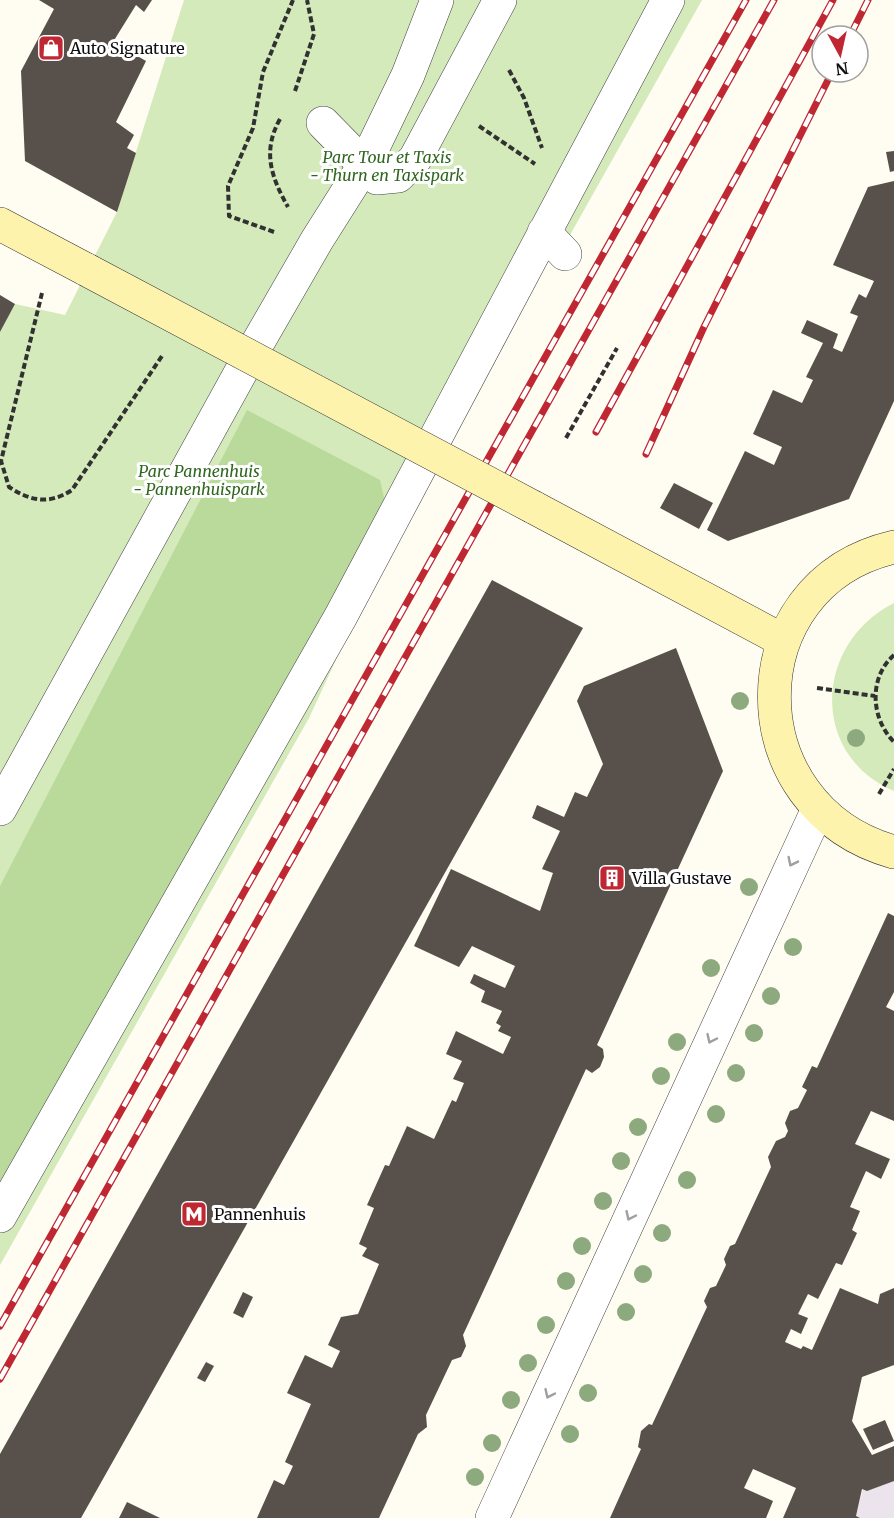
<svg xmlns="http://www.w3.org/2000/svg" width="894" height="1518" viewBox="0 0 894 1518" font-family="Merriweather,serif">
<style>
.industrial{fill:#ece4ed}
.green{fill:#d4eaba}
.forest{fill:#b9da9a}
.building{fill:#58504b}
.lines{fill:none;stroke-linecap:round;stroke-linejoin:round}
.street-casing{stroke:#424242;stroke-width:34}
.secondary-casing{stroke:#313131;stroke-width:34}
.path{stroke:#313131;stroke-width:4;stroke-dasharray:6 3;stroke-linecap:butt}
.street{stroke:#fff;stroke-width:33}
.secondary{stroke:#fef3ad;stroke-width:33}
.rail-casing{stroke:#bf2732;stroke-width:7}
.rail{stroke:#fff;stroke-width:4.5;stroke-dasharray:14;stroke-linecap:butt}
.secondary-bridge-casing{stroke:#313131;stroke-width:34;stroke-linecap:butt}
.secondary-bridge{stroke:#fef3ad;stroke-width:33}
.tree{fill:#8daa7e}
.oneway{stroke:#9f9f9f}
.labels{text-anchor:middle;dominant-baseline:central;stroke-width:6;stroke-linejoin:round;paint-order:stroke}
.poi-label{font-size:16px;fill:#0f0f0f;stroke:#fff;text-anchor:start}
.park-label{font-size:16px;font-style:italic;fill:#30671f;stroke:#fff}
</style>
<rect width="100%" height="100%" fill="#fffcf1"/>
<!-- industrial -->
<path class="industrial" d="M894 1446V1518H783L856 1515 872 1455Z"/>
<!-- green -->
<path class="green" d="M184 0H702L570 235 545 232 394 535 309 718 0 1265V332L15 304 65 315 117 212Z
M894 603V791C809 755 814 643 894 603Z"/>
<!-- forest -->
<path class="forest" d="M247 410 380 480 385 502 218 814 0 1199V886Z"/>
<!-- building -->
<path class="building" d="M39 0H152L144 12 136 5 113 42 146 61 116 122 134 135 127 148 136 153 117 212 25 161 21 71 54 9Z
M894 151V171L890 172 886 152Z
M894 181V401L849 499 728 541 707 530 745 451 774 465 782 447 753 434 773 390 802 403 813 380 806 377 823 343 801 333 807 320 838 334 833 348 842 352 858 316 850 313 859 294 866 298 874 281 833 265 868 187Z
M0 295 15 304 0 332Z
M674 483 713 503 699 529 660 508Z
M492 580 583 628 81 1518H0V1454Z
M676 648 723 771 597 1045 603 1049 604 1057 600 1067 592 1073 586 1069 463 1335 466 1346 461 1357 452 1360 426 1415 427 1427 418 1434 379 1518H257L274 1480 284 1485 293 1466 285 1462 311 1404 287 1393 305 1355 332 1368 340 1351 328 1345 341 1317 358 1314 379 1264 362 1256 367 1248 359 1244 374 1208 367 1205 385 1165 389 1166 407 1126 434 1139 452 1100 456 1102 464 1083 453 1079 462 1061 446 1054 456 1031 503 1054 511 1037 498 1031 501 1026 496 1023 502 1011 481 1002 485 991 470 983 474 974 505 988 515 966 472 946 459 967 414 946 451 869 540 911 553 873 542 869 560 831 532 818 537 805 564 817 575 792 587 797 603 764 577 701 584 686Z
M888 913 894 916V992L886 1007 894 1011V1121L871 1111 855 1144 890 1159 881 1179 866 1171 850 1207 860 1211 852 1230 857 1233 842 1265 836 1263 818 1299 808 1294 798 1314 808 1318 801 1334 791 1329 785 1342 801 1349 803 1346 812 1350 840 1288 878 1304 880 1294 894 1288V1365L862 1377 852 1421 872 1455 894 1446V1481L867 1491 862 1489 856 1516 860 1518H783L796 1488 753 1469 744 1488 773 1501 766 1518H610L641 1449 638 1447 641 1431 649 1424 652 1425 707 1307 704 1301 710 1288 716 1286 726 1265 724 1259 730 1246 735 1244 771 1167 768 1157 776 1141 785 1137 788 1131 785 1123 790 1111 798 1108 807 1090 802 1087 812 1066 817 1068Z
M243 1292 253 1297 243 1318 233 1313Z
M206 1362 214 1366 205 1382 197 1378Z
M885 1420 894 1441 873 1450 863 1429Z
M127 1502 160 1518H119Z"/>
<g class="lines">
<defs>
<path id="street" d="M323 123 377 178 398 176 415 159 500 0
M544 232 565 254
M0 809 242 370 317 240 365 164 408 75 437 0
M0 1216 341 616 668 0
M492 1518 818 809"/>
<path id="secondary" d="M0 224 87 270
M533 507 784 641
M894 547C734 584 735 808 894 852"/>
</defs>
<!-- street casing -->
<use href="#street" class="street-casing"/>
<!-- secondary casing -->
<use href="#secondary" class="secondary-casing"/>
<!-- path -->
<path class="path" d="M509 70 524 98 542 148
M295 91 314 34 307 0
M280 119C262 151 271 177 288 207
M479 126 535 164
M274 232 229 216 228 186 253 128 263 72 293 0
M42 293 1 461 9 487C30 501 49 505 72 490L162 356
M566 438 617 348
M894 655C868 678 871 719 894 742
M817 688 875 696
M879 794 894 769"/>
<!-- street -->
<use href="#street" class="street"/>
<!-- secondary -->
<use href="#secondary" class="secondary"/>
<defs>
<path id="rail" d="M850 36 868 0
M596 432 833 0
M646 454 704 327 832 72
M0 1326 746 0
M0 1379 774 0"/>
</defs>
<!-- rail casing -->
<use href="#rail" class="rail-casing"/>
<!-- rail -->
<use href="#rail" class="rail"/>
<defs>
<path id="secondary-bridge" d="M87 270 533 507"/>
</defs>
<!-- secondary-bridge casing -->
<use href="#secondary-bridge" class="secondary-bridge-casing"/>
<!-- secondary-bridge -->
<use href="#secondary-bridge" class="secondary-bridge"/>
</g>
<!-- trees -->
<g class="tree">
<circle cx="740" cy="701" r="9"/>
<circle cx="856" cy="738" r="9"/>
<circle cx="749" cy="887" r="9"/>
<circle cx="793" cy="947" r="9"/>
<circle cx="711" cy="968" r="9"/>
<circle cx="771" cy="996" r="9"/>
<circle cx="754" cy="1033" r="9"/>
<circle cx="677" cy="1042" r="9"/>
<circle cx="736" cy="1073" r="9"/>
<circle cx="661" cy="1076" r="9"/>
<circle cx="716" cy="1114" r="9"/>
<circle cx="638" cy="1127" r="9"/>
<circle cx="621" cy="1161" r="9"/>
<circle cx="687" cy="1180" r="9"/>
<circle cx="603" cy="1201" r="9"/>
<circle cx="662" cy="1233" r="9"/>
<circle cx="582" cy="1246" r="9"/>
<circle cx="643" cy="1274" r="9"/>
<circle cx="566" cy="1281" r="9"/>
<circle cx="626" cy="1312" r="9"/>
<circle cx="546" cy="1325" r="9"/>
<circle cx="528" cy="1363" r="9"/>
<circle cx="588" cy="1393" r="9"/>
<circle cx="511" cy="1400" r="9"/>
<circle cx="570" cy="1434" r="9"/>
<circle cx="492" cy="1443" r="9"/>
<circle cx="475" cy="1477" r="9"/>
</g>
<!-- one-way arrows -->
<defs><path id="oneway-chevron" d="M-2-3.5L2.5 0L-2 3.5" fill="none" stroke-width="1.6" stroke-linecap="round" stroke-linejoin="round" transform="scale(1.5)"/></defs>
<g class="oneway">
<use href="#oneway-chevron" transform="translate(792 862) rotate(116)"/>
<use href="#oneway-chevron" transform="translate(711 1039) rotate(115)"/>
<use href="#oneway-chevron" transform="translate(630 1216) rotate(115)"/>
<use href="#oneway-chevron" transform="translate(549 1394) rotate(115)"/>
</g>
<!-- icons -->
<defs>
<symbol id="shop-square" viewBox="-11 -11 22 22"><rect x="-9" y="-9" width="18" height="18" rx="4" fill="#bf2732" stroke="#fff"/><path d="M-5-2.5h2.3a2.7 3.5 0 0 1 5.4 0H5L5.5 6h-11ZM-1.5-2.5h3a1.5 2.3 0 0 0-3 0Z" fill="#fff"/></symbol>
<symbol id="building-square" viewBox="-11 -11 22 22"><rect x="-9" y="-9" width="18" height="18" rx="4" fill="#bf2732" stroke="#fff"/><path d="M-4-6H4V6H1V3H-1V6H-4ZM-2.5-4.3h1.7v1.8h-1.7ZM.8-4.3h1.7v1.8H.8ZM-2.5-1h1.7V.8h-1.7ZM.8-1h1.7V.8H.8Z" fill="#fff"/></symbol>
<symbol id="metro-square" viewBox="-11 -11 22 22"><rect x="-9" y="-9" width="18" height="18" rx="4" fill="#bf2732" stroke="#fff"/><path d="M-5.5 5V-5H-3L0 0L3-5H5.5V5H3V-.5L0 4L-3-.5V5Z" fill="#fff"/></symbol>
</defs>
<g fill-rule="evenodd">
<use href="#shop-square" x="36" y="33" width="30" height="30"/>
<use href="#building-square" x="597" y="863" width="30" height="30"/>
<use href="#metro-square" x="179" y="1199" width="30" height="30"/>
</g>
<g class="labels">
<!-- poi labels -->
<g class="poi-label">
<text x="70" y="48">Auto Signature</text>
<text x="632" y="878">Villa Gustave</text>
<text x="214" y="1214">Pannenhuis</text>
</g>
<!-- park labels -->
<g class="park-label">
<text x="387" y="157">Parc Tour et Taxis<tspan x="387" dy="18">- Thurn en Taxispark</tspan></text>
<text x="199" y="471">Parc Pannenhuis<tspan x="199" dy="18">- Pannenhuispark</tspan></text>
</g>
</g>
<!-- north arrow -->
<g transform="translate(840 54) rotate(172)"><circle r="28" fill="#ffffff" stroke="#9f9f9f" stroke-width="1.5"/>
<path d="M0-4.5L10 22L0 15L-10 22Z" fill="#bf2732"/>
<text y="-9" font-size="16" font-weight="bold" text-anchor="middle" fill="#0f0f0f">N</text>
</g>
</svg>
